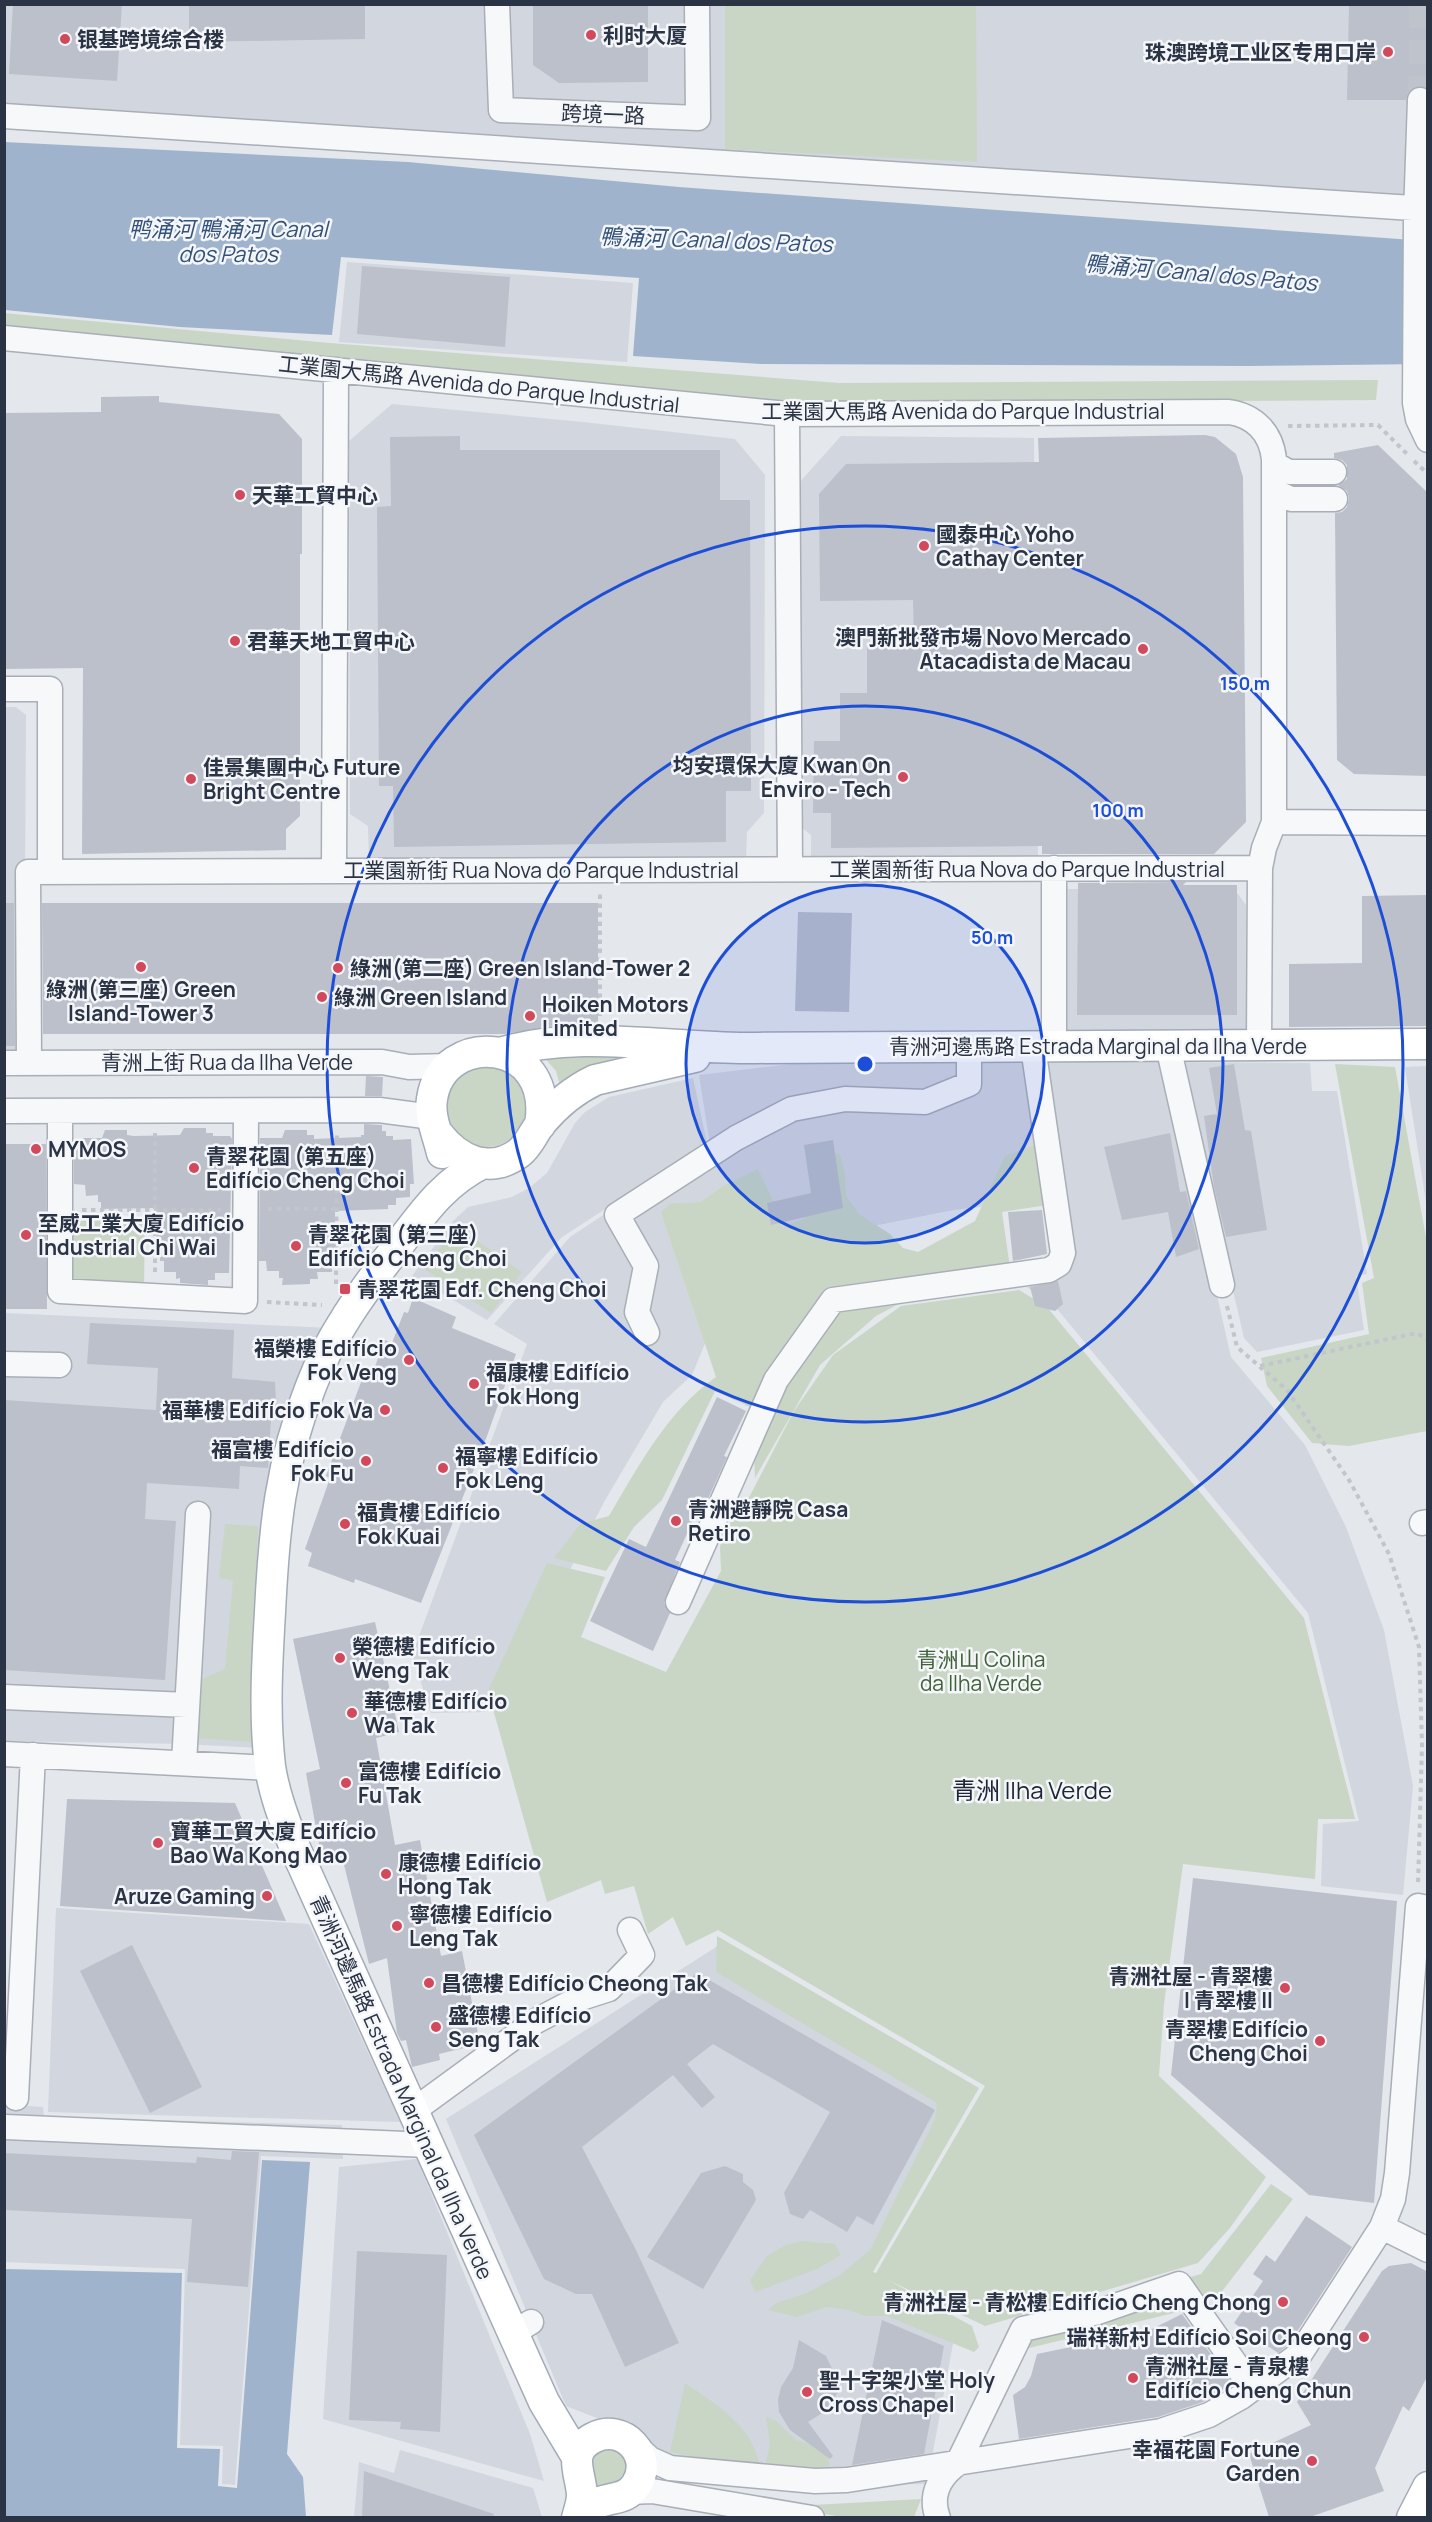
<svg xmlns="http://www.w3.org/2000/svg" width="1432" height="2522" viewBox="0 0 1432 2522" font-family="Manrope,'Noto Sans SC',sans-serif">
<style>
.built{fill:#d2d6de}
.green{fill:#c9d6c5}
.water{fill:#9fb4cc}
.building{fill:#bbc0ca}
.lines{fill:none;stroke-linecap:round;stroke-linejoin:round}
.minor-tunnel{stroke:#bfc3cb;stroke-width:24;stroke-dasharray:24 12;stroke-linecap:butt}
.minor-casing{stroke:#a9aeb7;stroke-width:27}
.major-casing{stroke:#a3abb8;stroke-width:33}
.path{stroke:#c2c5cb;stroke-width:4;stroke-dasharray:4.5 4.5;stroke-linecap:butt}
.minor{stroke:#f7f8fa;stroke-width:24}
.major{stroke:#fff;stroke-width:30}
.ring{fill:none;stroke:#1d4ed8;stroke-width:3}
.poi-dot{fill:#d1495b;stroke:#f4f6f9;stroke-width:2}
.labels{text-anchor:middle;dominant-baseline:central;stroke-width:5;stroke-linejoin:round;paint-order:stroke}
.poi-label{font-size:21px;font-weight:bold;fill:#2b3445;stroke:#f4f6f9;text-anchor:start}
.street-label{font-size:21px;fill:#2b3445;stroke:#f4f6f9}
.park-label{font-size:21px;fill:#3f6138;stroke:#f4f6f9}
.water-label{font-size:22px;font-style:italic;fill:#34527a;stroke:#f4f6f9}
.quarter-label{font-size:24px;fill:#1d2536;stroke:#f4f6f9}
.centre{fill:#1d4ed8;stroke:#f4f6f9;stroke-width:3}
.ring-label{font-size:18px;text-anchor:middle;font-weight:bold;fill:#1d4ed8;stroke:#f4f6f9;stroke-width:5;stroke-linejoin:round;paint-order:stroke}
</style>
<rect width="100%" height="100%" fill="#e4e7ec"/>
<!-- built -->
<path class="built" d="M4 5H1427V209L5 116Z
M347 262 633 283 627 362 339 342Z
M392 404 583 422 735 439 765 475 764 813 747 832 746 858 369 861 368 826 350 814 349 441Z
M841 436 1034 438 1038 860 811 863V835L796 823 798 484Z
M5 707H16L26 715 24 1056H5Z
M1056 889H1222L1238 894 1246 905V1038L1056 1036Z
M1045 1061 1164 1062 1231 1357 1305 1445 1346 1527 1384 1630 1413 1786 1403 1895 1321 1886 1323 1824 1359 1821 1308 1613 1058 1310 1027 1287 1061 1277 1069 1259Z
M1033 1062 1047 1200 953 1210 858 1229 727 1290 692 1375 663 1402 604 1502 508 1693 484 1712 431 1713 412 1655 527 1344 494 1324 570 1237 623 1202 713 1164 699 1075 800 1063Z
M1180 1062 1310 1063 1312 1091H1337L1367 1274 1356 1276 1364 1330 1257 1352 1244 1338Z
M1427 1066H1428L1427 1209 1405 1067Z
M693 1078 710 1157 616 1202 562 1237 487 1320 412 1276 453 1221 468 1207 512 1197 529 1188 547 1173 575 1123 585 1112 609 1097Z
M5 1313 331 1328 316 1350 260 1748 184 1744 5 1741Z
M56 1908 309 1924 400 2122 48 2112Z
M724 1942 967 2088 868 2274 957 2322 927 2484 851 2485 671 2461 602 2420 566 2406 446 2119Z
M4 2104 43 2107 44 2117 342 2125 343 2159 261 2156 235 2485 222 2484 223 2446 180 2445 185 2269 5 2262Z
M417 2159 530 2434 544 2481 323 2419 339 2167Z
M400 2450 533 2488 542 2517 354 2518 359 2462 394 2473Z"/>
<!-- green -->
<path class="green" d="M725 5H976L977 162 725 149Z
M4 313 330 343 839 383 1378 380 1376 400 787 404 5 331Z
M539 1052 643 1053 609 1060 560 1085 556 1071Z
M1335 1064 1395 1067 1427 1243V1431L1349 1446 1312 1443 1267 1386 1261 1358 1369 1334 1362 1283 1374 1278Z
M446 1107a40 40 0 1 1 80 0a40 40 0 1 1-80 0Z
M1038 1144 1048 1205 1002 1212 1010 1268 912 1297 876 1316 820 1365 755 1478 752 1408 715 1391 662 1500 634 1527 606 1571 554 1558 580 1524 609 1516C638 1467 668 1410 716 1377L661 1212 670 1204 701 1202 723 1186 758 1169 778 1211 782 1227 804 1219 814 1200 822 1148 840 1155 845 1174 846 1196 859 1214 890 1234 903 1248 918 1252 975 1221 1005 1156Z
M73 1217 145 1218 144 1288 71 1283Z
M456 1226 522 1272 491 1313 424 1269Z
M1019 1290 1047 1307 1304 1618 1355 1819H1318L1315 1879 1183 1864 1164 2004 1159 2076 1266 2177 1230 2228 1198 2263 985 2326 888 2280 972 2326 979 2347 974 2352 887 2316H865L849 2310 827 2307 797 2317 768 2310 776 2303 807 2293 840 2275 870 2250 935 2119 937 2103 716 1972 717 1936 979 2088 873 2272 876 2273 985 2086 718 1930 686 1946 673 1917 648 1934 634 1886 605 1894 601 1880 547 1902 488 1691 547 1563 605 1577 581 1637 666 1672 721 1571 720 1546 730 1523 741 1513 794 1411 833 1355 901 1306Z
M225 1524 258 1526 252 1742 196 1738 202 1679 225 1669 233 1580 219 1578Z
M1271 2184 1293 2199 1220 2294 1182 2311 1021 2350 1014 2326 1201 2274Z
M802 2241 835 2244 841 2255 817 2269 755 2292 750 2280 767 2256 786 2245Z
M685 2383C717 2405 755 2427 760 2469L670 2452Z
M766 2417 775 2420 796 2440 825 2449 830 2466 815 2469 765 2466 770 2444Z
M593 2446 630 2452 628 2483 597 2489 584 2460Z
M710 2496 813 2505 921 2499 914 2517 850 2518Z"/>
<!-- water -->
<path class="water" d="M4 142 408 162 679 187 1427 241V364L1248 366 761 364 633 356 639 278 341 257 332 335 180 327 5 310Z
M262 2160 310 2162 287 2454 303 2477 306 2517H5V2269L182 2273 177 2448 220 2449 218 2486 237 2488Z"/>
<!-- building -->
<path class="building" d="M13 4H122L117 81 9 74Z
M189 4H365V39L189 42Z
M533 4H648V82L559 83 533 65Z
M1349 4H1428V88L1420 86 1413 88 1408 93 1406 100H1347Z
M362 266 510 277 505 347 357 334Z
M159 396V402L279 414 302 439V554H300V816L286 829V850L82 854 83 668 4 669V413L101 412V397Z
M1205 435 1215 437 1236 454 1243 477 1246 822 1214 854H1042V846L831 848V813H813L814 741H840V693H867V644L914 643 913 600 820 601 819 494 846 464 1039 462 1038 438Z
M460 436V450H720V500H750L751 791H726V842L394 847 393 786H379L377 507 391 506 390 437Z
M1378 445 1428 493V776L1354 774 1337 760 1335 513 1342 512 1347 507 1349 498 1347 491 1338 485 1347 479V465L1342 460 1334 458V453Z
M1186 882 1183 885H1237V1015H1077L1078 883Z
M1428 895V1026L1289 1027V964L1362 963V896Z
M4 903H14L15 1046H4Z
M42 903H598V1024L558 1025 505 1034H43Z
M798 912 852 913 849 1012 795 1011Z
M1234 1064 1245 1130 1251 1131 1267 1230 1226 1237 1214 1187 1204 1116 1217 1114 1209 1068Z
M366 1076 383 1077 382 1096H365Z
M364 1124 382 1125V1131H386V1136H393V1140L411 1139 414 1184H410V1197L396 1198V1205H388V1209L335 1211V1258H332V1272H317L318 1279H310V1284L282 1285 283 1278H279V1271H267L266 1261H259L260 1138H282L285 1130H307V1135H314V1139L361 1137V1135H364Z
M184 1128H206V1133H213V1136H230L232 1139 229 1273H215V1280H208V1285L180 1283V1278L176 1279V1272H164V1261H160V1245H156V1208L101 1209V1202H98V1195L86 1196 85 1185 74 1184V1144H83V1138H102L105 1130H127V1135L134 1136 180 1135Z
M1170 1133 1180 1192 1186 1191 1199 1249 1176 1257 1168 1212 1122 1220 1104 1147Z
M833 1140 843 1208 771 1225 767 1203 811 1193 804 1145Z
M4 1144H46L47 1309H4Z
M1042 1210 1047 1254 1013 1261 1008 1212Z
M1058 1281 1063 1304 1055 1311 1035 1306 1030 1287Z
M413 1298 456 1317 452 1328 516 1354 487 1436 421 1603 355 1579 354 1583 308 1566 312 1553 305 1549 330 1478 326 1476 364 1374 371 1377 385 1340 392 1343 404 1312 408 1313Z
M90 1323 234 1330 232 1378 275 1382 276 1402H272L268 1468 240 1466 239 1489 147 1483 145 1519 176 1521 165 1680 4 1670V1400L156 1410 158 1368 87 1364Z
M717 1397 746 1411 724 1456 727 1457 707 1501 703 1499 675 1560 680 1562 664 1603 670 1613 653 1651 590 1621 629 1539 646 1547Z
M375 1622 399 1732 376 1738 395 1845 420 1840 441 1956 462 1951 480 2044 439 2054 440 2060 412 2067 406 2040 401 2041 397 2033 387 1958 369 1964 342 1857 322 1861 306 1773 320 1769 293 1639Z
M67 1799 235 1803 286 1921 60 1906Z
M1193 1878 1397 1901 1374 2203 1309 2195 1171 2075Z
M132 1945 202 2087 150 2113 80 1971Z
M697 1973 935 2110 873 2225 857 2216 847 2232 810 2210 803 2219 790 2214 784 2193 830 2112 713 2044 687 2064 715 2097 702 2108 673 2075 582 2147 636 2250 679 2343 625 2367 592 2294H576L544 2279 474 2135Z
M232 2151 259 2152 248 2287 187 2282 192 2219 4 2210V2153L196 2163 197 2157 231 2160Z
M725 2166 743 2174V2182L753 2190 756 2200 703 2289 647 2257 701 2173Z
M1306 2216 1352 2247 1289 2344 1278 2353 1234 2323 1263 2281 1253 2274 1266 2255 1275 2262Z
M357 2251 447 2255 440 2432 400 2429 401 2422 349 2420Z
M1411 2263 1428 2272V2375L1409 2411 1403 2406 1375 2468 1384 2491 1310 2517H1269L1249 2454 1311 2425 1297 2402 1382 2271 1389 2266Z
M1182 2314 1233 2385 1203 2402 1158 2417 1019 2439 1013 2395 1025 2387 1031 2376 1037 2354 1148 2331Z
M882 2320 944 2346 924 2454 852 2465Z
M799 2340 826 2356 841 2387 827 2410 808 2422 833 2456 830 2459 790 2430 779 2412 778 2400 781 2387 793 2368Z
M364 2471 494 2514 493 2517H362Z"/>
<g class="lines">
<!-- minor-tunnel -->
<path class="minor-tunnel" d="M1420 100 1421 4"/>
<defs>
<path id="minor" d="M497 4 501 110 698 118 697 4
M1420 100 1416 216 1415 403 1418 419 1428 440
M4 116 1428 209
M4 338 787 414 1229 412C1255 416 1271 433 1274 459V822L1264 848 1260 868 1259 1046
M787 414 790 869
M1274 464 1289 472H1334
M1274 491 1291 499H1335
M4 689H50V872
M1274 822 1428 823
M1054 868V1047
M334 871 336 370
M1168 1046 1222 1285
M29 1062 28 872 1260 868
M4 1063 382 1062 409 1067 449 1066
M4 1111 379 1110 432 1117
M60 1111V1291L245 1301 246 1111
M647 1333 637 1312 646 1266 617 1215 736 1138 792 1109 845 1099 925 1102 969 1084V1046
M4 1364 59 1365
M1422 1523 1428 1522
M678 1602 776 1380 833 1300 1049 1270 1059 1264 1063 1253 1033 1047
M4 1697 187 1705
M4 1754 270 1768
M184 1763 198 1514
M16 2098 33 1755
M413 2111 536 2021 578 1999 609 1989 642 1955 630 1930
M5 2127 428 2145
M1382 2227 1428 2250
M513 2333 531 2322
M633 2443 650 2459 670 2468 815 2481 847 2480 1161 2431 1209 2415 1241 2397 1300 2354 1382 2227 1393 2199 1397 2173 1418 1906 1428 1908
M629 2492 652 2491 812 2518
M938 2518C929 2495 940 2476 958 2463L1023 2329 1098 2312 1179 2284 1253 2389"/>
<path id="major" d="M500 1053C577 1029 666 1048 746 1048 973 1046 1200 1046 1428 1044
M438 1134C458 1160 489 1175 519 1153 530 1144 533 1133 541 1123 556 1105 574 1090 595 1080L695 1057
M442 1153C438 1135 429 1117 432 1099 442 1029 555 1036 540 1125
M483 1163C442 1183 421 1216 394 1251 362 1292 329 1338 311 1386 280 1464 274 1529 270 1612 267 1663 264 1715 270 1766 274 1794 285 1822 295 1848L544 2402 577 2457
M577 2518C579 2511 582 2502 582 2495 581 2473 566 2452 593 2438 623 2422 655 2456 636 2485 627 2499 614 2497 600 2502 591 2505 585 2511 578 2518
M1412 2518 1428 2487"/>
</defs>
<!-- minor casing -->
<use href="#minor" class="minor-casing"/>
<!-- major casing -->
<use href="#major" class="major-casing"/>
<!-- path -->
<path class="path" d="M1288 426 1378 425 1407 454
M1414 461 1428 474
M600 1016V892
M268 1209H337
M82 1210H222
M336 1231H376
M155 1272V1133
M336 1284 337 1132
M267 1302 322 1305
M1227 1306 1237 1347 1287 1390 1349 1480 1389 1554 1419 1647 1422 1745 1418 1885
M1260 1366 1417 1333 1428 1340"/>
<!-- minor -->
<use href="#minor" class="minor"/>
<!-- major -->
<use href="#major" class="major"/>
</g>
<!-- distance rings -->
<circle cx="865" cy="1064" r="179" fill="#1d4ed8" fill-opacity=".12"/>
<g class="ring">
<circle cx="865" cy="1064" r="179"/>
<circle cx="865" cy="1064" r="358"/>
<circle cx="865" cy="1064" r="538"/>
</g>
<!-- markers -->
<g class="poi-dot">
<circle cx="591" cy="35" r="6"/>
<circle cx="65" cy="39" r="6"/>
<circle cx="1388" cy="52" r="6"/>
<circle cx="240" cy="495" r="6"/>
<circle cx="924" cy="546" r="6"/>
<circle cx="235" cy="641" r="6"/>
<circle cx="1143" cy="649" r="6"/>
<circle cx="903" cy="777" r="6"/>
<circle cx="191" cy="779" r="6"/>
<circle cx="141" cy="967" r="6"/>
<circle cx="338" cy="968" r="6"/>
<circle cx="322" cy="997" r="6"/>
<circle cx="530" cy="1016" r="6"/>
<circle cx="36" cy="1149" r="6"/>
<circle cx="194" cy="1168" r="6"/>
<circle cx="26" cy="1235" r="6"/>
<circle cx="296" cy="1246" r="6"/>
<rect x="339" y="1283" width="12" height="12" rx="3"/>
<circle cx="409" cy="1360" r="6"/>
<circle cx="474" cy="1384" r="6"/>
<circle cx="385" cy="1410" r="6"/>
<circle cx="366" cy="1461" r="6"/>
<circle cx="443" cy="1468" r="6"/>
<circle cx="676" cy="1521" r="6"/>
<circle cx="345" cy="1524" r="6"/>
<circle cx="340" cy="1658" r="6"/>
<circle cx="352" cy="1713" r="6"/>
<circle cx="346" cy="1783" r="6"/>
<circle cx="158" cy="1843" r="6"/>
<circle cx="386" cy="1874" r="6"/>
<circle cx="267" cy="1896" r="6"/>
<circle cx="397" cy="1926" r="6"/>
<circle cx="429" cy="1983" r="6"/>
<circle cx="1285" cy="1988" r="6"/>
<circle cx="436" cy="2027" r="6"/>
<circle cx="1320" cy="2041" r="6"/>
<circle cx="1283" cy="2302" r="6"/>
<circle cx="1364" cy="2337" r="6"/>
<circle cx="1133" cy="2378" r="6"/>
<circle cx="807" cy="2392" r="6"/>
<circle cx="1312" cy="2461" r="6"/>
</g>
<g class="labels">
<!-- poi labels -->
<g class="poi-label">
<text x="603" y="35">利时大厦</text>
<text x="77" y="39">银基跨境综合楼</text>
<text x="1376" y="52" text-anchor="end">珠澳跨境工业区专用口岸</text>
<text x="252" y="495">天華工貿中心</text>
<text x="936" y="534">國泰中心 Yoho<tspan x="936" dy="24">Cathay Center</tspan></text>
<text x="1131" y="637" text-anchor="end">澳門新批發市場 Novo Mercado<tspan x="1131" dy="24">Atacadista de Macau</tspan></text>
<text x="247" y="641">君華天地工貿中心</text>
<text x="891" y="765" text-anchor="end">均安環保大廈 Kwan On<tspan x="891" dy="24">Enviro - Tech</tspan></text>
<text x="203" y="767">佳景集團中心 Future<tspan x="203" dy="24">Bright Centre</tspan></text>
<text x="350" y="968">綠洲(第二座) Green Island-Tower 2</text>
<text x="141" y="989" text-anchor="middle">綠洲(第三座) Green<tspan x="141" dy="24">Island-Tower 3</tspan></text>
<text x="334" y="997">綠洲 Green Island</text>
<text x="542" y="1004">Hoiken Motors<tspan x="542" dy="24">Limited</tspan></text>
<text x="48" y="1149">MYMOS</text>
<text x="206" y="1156">青翠花園 (第五座)<tspan x="206" dy="24">Edifício Cheng Choi</tspan></text>
<text x="38" y="1223">至威工業大廈 Edifício<tspan x="38" dy="24">Industrial Chi Wai</tspan></text>
<text x="308" y="1234">青翠花園 (第三座)<tspan x="308" dy="24">Edifício Cheng Choi</tspan></text>
<text x="357" y="1289">青翠花園 Edf. Cheng Choi</text>
<text x="397" y="1348" text-anchor="end">福榮樓 Edifício<tspan x="397" dy="24">Fok Veng</tspan></text>
<text x="486" y="1372">福康樓 Edifício<tspan x="486" dy="24">Fok Hong</tspan></text>
<text x="373" y="1410" text-anchor="end">福華樓 Edifício Fok Va</text>
<text x="354" y="1449" text-anchor="end">福富樓 Edifício<tspan x="354" dy="24">Fok Fu</tspan></text>
<text x="455" y="1456">福寧樓 Edifício<tspan x="455" dy="24">Fok Leng</tspan></text>
<text x="688" y="1509">青洲避靜院 Casa<tspan x="688" dy="24">Retiro</tspan></text>
<text x="357" y="1512">福貴樓 Edifício<tspan x="357" dy="24">Fok Kuai</tspan></text>
<text x="352" y="1646">榮德樓 Edifício<tspan x="352" dy="24">Weng Tak</tspan></text>
<text x="364" y="1701">華德樓 Edifício<tspan x="364" dy="24">Wa Tak</tspan></text>
<text x="358" y="1771">富德樓 Edifício<tspan x="358" dy="24">Fu Tak</tspan></text>
<text x="170" y="1831">寶華工貿大廈 Edifício<tspan x="170" dy="24">Bao Wa Kong Mao</tspan></text>
<text x="398" y="1862">康德樓 Edifício<tspan x="398" dy="24">Hong Tak</tspan></text>
<text x="255" y="1896" text-anchor="end">Aruze Gaming</text>
<text x="409" y="1914">寧德樓 Edifício<tspan x="409" dy="24">Leng Tak</tspan></text>
<text x="1273" y="1976" text-anchor="end">青洲社屋 - 青翠樓<tspan x="1273" dy="24">I 青翠樓 II</tspan></text>
<text x="441" y="1983">昌德樓 Edifício Cheong Tak</text>
<text x="448" y="2015">盛德樓 Edifício<tspan x="448" dy="24">Seng Tak</tspan></text>
<text x="1308" y="2029" text-anchor="end">青翠樓 Edifício<tspan x="1308" dy="24">Cheng Choi</tspan></text>
<text x="1271" y="2302" text-anchor="end">青洲社屋 - 青松樓 Edifício Cheng Chong</text>
<text x="1352" y="2337" text-anchor="end">瑞祥新村 Edifício Soi Cheong</text>
<text x="1145" y="2366">青洲社屋 - 青泉樓<tspan x="1145" dy="24">Edifício Cheng Chun</tspan></text>
<text x="819" y="2380">聖十字架小堂 Holy<tspan x="819" dy="24">Cross Chapel</tspan></text>
<text x="1300" y="2449" text-anchor="end">幸福花園 Fortune<tspan x="1300" dy="24">Garden</tspan></text>
</g>
<!-- street labels -->
<g class="street-label">
<text transform="translate(603 114) rotate(2)">跨境一路</text>
<text transform="translate(479 384) rotate(6)">工業園大馬路 Avenida do Parque Industrial</text>
<text x="963" y="411">工業園大馬路 Avenida do Parque Industrial</text>
<text x="1027" y="869">工業園新街 Rua Nova do Parque Industrial</text>
<text x="541" y="870">工業園新街 Rua Nova do Parque Industrial</text>
<text x="1098" y="1046">青洲河邊馬路 Estrada Marginal da Ilha Verde</text>
<text x="227" y="1062">青洲上街 Rua da Ilha Verde</text>
<text transform="translate(402 2087) rotate(66)">青洲河邊馬路 Estrada Marginal da Ilha Verde</text>
</g>
<!-- park labels -->
<g class="park-label">
<text x="981" y="1659">青洲山 Colina<tspan x="981" dy="24">da Ilha Verde</tspan></text>
</g>
<!-- water labels -->
<g class="water-label">
<text x="228" y="229">鸭涌河 鴨涌河 Canal<tspan x="228" dy="25">dos Patos</tspan></text>
<text transform="translate(716 240) rotate(2)">鴨涌河 Canal dos Patos</text>
<text transform="translate(1201 273) rotate(5)">鴨涌河 Canal dos Patos</text>
</g>
<!-- quarter labels -->
<g class="quarter-label">
<text x="1032" y="1789">青洲 Ilha Verde</text>
</g>
</g>
<circle cx="865" cy="1064" r="9" class="centre"/>
<g class="ring-label">
<text x="1245" y="690">150 m</text>
<text x="1118" y="817">100 m</text>
<text x="992" y="944">50 m</text>
</g>
<!-- border -->
<rect width="1432" height="2522" fill="none" stroke="#2b3445" stroke-width="12"/>
</svg>
